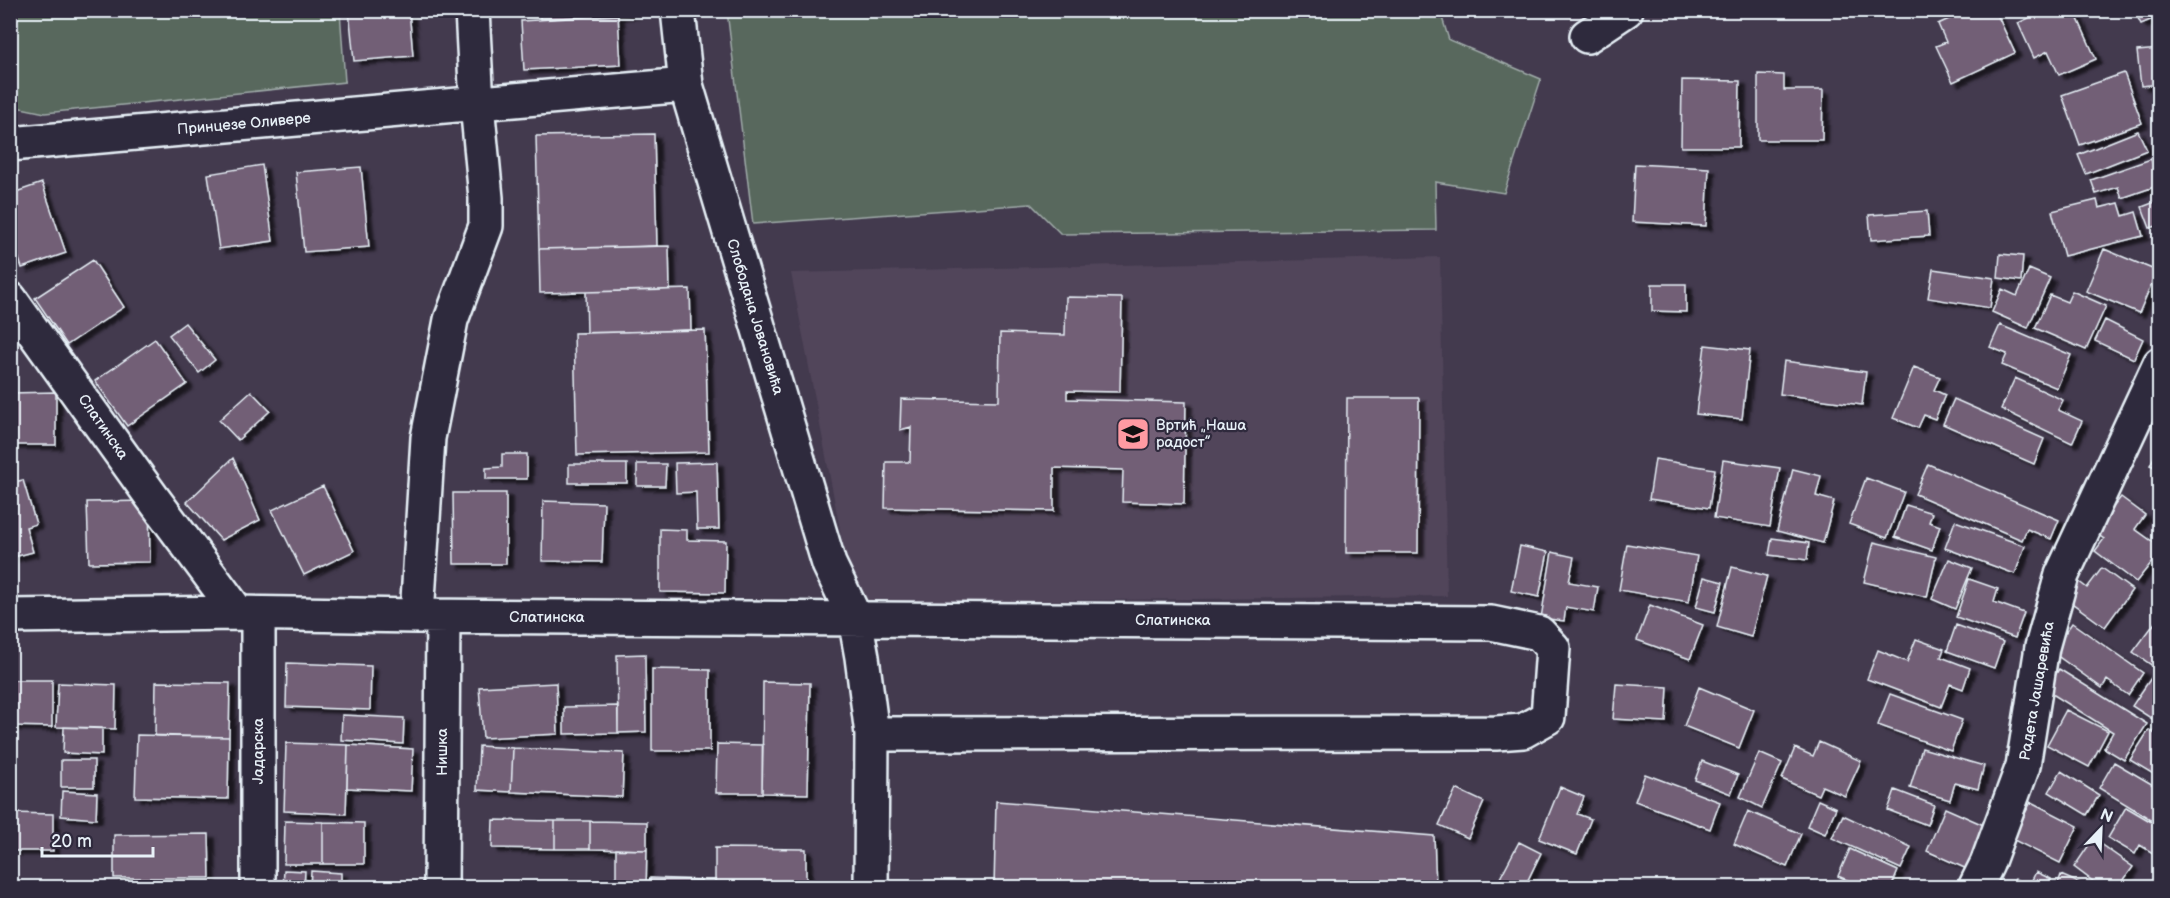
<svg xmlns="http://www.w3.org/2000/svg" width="2170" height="898" viewBox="0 0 2170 898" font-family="'Balsamiq Sans',sans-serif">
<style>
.built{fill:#51455a}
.green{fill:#59675d;stroke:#a0acaa;stroke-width:1.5}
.building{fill:#725e76;stroke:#e8f1f8;stroke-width:1.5;filter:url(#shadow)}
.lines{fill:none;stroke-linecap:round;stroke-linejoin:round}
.minor-casing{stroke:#e8f1f8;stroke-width:38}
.minor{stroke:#2f2a3d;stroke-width:33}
.labels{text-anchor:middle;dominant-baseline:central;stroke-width:4.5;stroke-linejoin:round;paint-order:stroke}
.street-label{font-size:15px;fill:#e8f1f8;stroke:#2f2a3d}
.poi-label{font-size:15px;fill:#e8f1f8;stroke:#2f2a3d;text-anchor:start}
</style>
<defs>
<filter id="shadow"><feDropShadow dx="6" dy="4" stdDeviation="1.5" flood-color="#0009"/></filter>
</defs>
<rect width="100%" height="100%" fill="#433a4e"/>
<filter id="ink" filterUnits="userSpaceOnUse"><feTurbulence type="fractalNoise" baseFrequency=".0167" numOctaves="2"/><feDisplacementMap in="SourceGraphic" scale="12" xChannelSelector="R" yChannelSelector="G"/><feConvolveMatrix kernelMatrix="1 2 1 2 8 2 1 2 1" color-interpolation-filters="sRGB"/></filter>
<g filter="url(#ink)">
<!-- built -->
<path class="built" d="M1440 257 1447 596 854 603 791 273Z"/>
<!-- green -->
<path class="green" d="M11 10 340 11 345 82 45 113 11 106Z
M727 11H1440L1449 40 1541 79 1504 193 1435 182 1436 230 1061 234 1031 204 753 224Z"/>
<!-- building -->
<path class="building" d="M349 10H409L413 56 354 61Z
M540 10H633V14L540 19Z
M1969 10H1995L2015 53 1953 82 1936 46 1946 42 1938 24Z
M2046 10H2074L2096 59 2059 75 2048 51 2034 58 2018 23Z
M2134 10H2160V16L2141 24Z
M618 15 621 65 524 70 521 21Z
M2160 49V84L2141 86 2137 51Z
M2124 73 2142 123 2080 145 2062 95Z
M1758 74 1784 75V90H1823L1822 140H1758Z
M1682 80 1740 81 1739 147H1681Z
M2138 131 2147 150 2086 174 2078 155Z
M654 134 657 246 539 249 536 136Z
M2151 159 2160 185 2122 198 2118 187 2096 194 2091 180Z
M1635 164 1709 168 1706 226 1632 222Z
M262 165 273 241 219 249 208 174Z
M361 167 369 247 304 252 296 172Z
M42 183 66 253 22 268 18 256 10 258V194Z
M2097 200 2099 208 2119 203 2123 216 2136 212 2143 236 2064 256 2052 211Z
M2160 200V225L2150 228 2142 207Z
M1927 211 1929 236 1871 240 1869 215Z
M669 246 670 290 540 293 539 249Z
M2104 249 2157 271 2139 313 2086 291Z
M2000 254 2023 256 2021 281 1998 278Z
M93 260 124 307 67 345 35 298Z
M1933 269 1994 278 1990 308 1928 298Z
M2029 269 2050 278 2028 328 1992 312 2002 289 2017 296Z
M1652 284H1686V312L1652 311Z
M690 289 691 330 587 333 586 292Z
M2072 291 2106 306 2086 350 2035 328 2050 295 2067 302Z
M1066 297 1122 298 1120 392 1067 391V399L1186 402 1184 504 1122 502 1123 470 1054 468V511L885 508 886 462H910L911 427 900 430 901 399 999 401 1000 333 1065 335Z
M2105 320 2143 339 2134 359 2095 341Z
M185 323 215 360 199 373 169 335Z
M2000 325 2071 355 2057 388 2002 365 2007 354 1990 347Z
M705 330 709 452 577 455 574 333Z
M155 339 187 384 127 426 95 381Z
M1705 345 1750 350 1742 419 1696 414Z
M1784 361 1866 372 1862 405 1780 394Z
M1914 367 1940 377 1934 390 1945 395 1935 419 1924 415 1918 428 1893 418Z
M2015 378 2063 400 2058 410 2082 421 2072 443 2001 409Z
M251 391 270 411 238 440 219 420Z
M56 392V445H10V393Z
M1347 398H1419L1418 553H1346Z
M1954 399 2044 439 2034 464 1943 424Z
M2160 446V469L2150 465Z
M502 454H527V479H486V468L502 467Z
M233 458 260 520 221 540 187 502Z
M1655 459 1715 469 1709 508 1649 499Z
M1723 460 1780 468 1770 527 1714 518Z
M717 462 719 529H697L696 492 676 493 675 463Z
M569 464H627V483H569Z
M637 464H666L665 486H637Z
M1928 464 2059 520 2051 539 2027 529 2022 540 1915 494Z
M1793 469 1821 476 1816 496 1834 501 1823 543 1777 531Z
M1866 478 1904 492 1887 538 1849 524Z
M23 480 36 524 26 527 33 552 10 558V483Z
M323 486 354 551 304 575 272 510Z
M453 493H506V564H454Z
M2121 497 2145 515 2135 529 2160 547V552L2136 582 2095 551 2104 539 2094 532Z
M149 501 150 562 89 563 87 502Z
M543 501 604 503 602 562 542 561Z
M1906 505 1932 513 1929 522 1940 526 1932 550 1895 537Z
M1955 521 2025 546 2015 574 1945 548Z
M660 529 687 530V540L726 541 725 593 660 592Z
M1772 538 1809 543 1807 560 1769 555Z
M1874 542 1936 557 1927 597 1864 582Z
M1627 544 1697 556 1689 602 1619 590Z
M1520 546 1548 552 1539 597 1511 591Z
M1552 552 1574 557 1569 582 1598 587 1594 612 1566 607 1564 621 1541 618Z
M1949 559 1972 568 1955 609 1932 599Z
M1732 567 1767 576 1751 637 1717 627Z
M2102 568 2132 590 2105 627 2065 598 2078 581 2087 588Z
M1704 577 1723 582 1715 612 1696 607Z
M1969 579 1998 589 1994 602 2024 613 2015 638 1956 617Z
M1650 605 1703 625 1690 659 1637 640Z
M2160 616V671L2133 652Z
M2072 623 2143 673 2128 695 2107 680 2102 688 2052 652Z
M1956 625 2003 642 1994 668 1947 651Z
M1916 639 1944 649 1941 657 1970 668 1963 689 1950 684 1941 707 1867 679 1878 650 1907 662Z
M645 654 646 732 618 733 617 655Z
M287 663 371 666 370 710 286 707Z
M652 669 710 670V751H652Z
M2059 669 2147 724 2124 760 2104 748 2113 732 2046 690Z
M2153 675 2160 679V724L2132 706Z
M10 680H52V727L10 726Z
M156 682 230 683 229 737 155 736Z
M763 682 810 683 808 794 762 793Z
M58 683 116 685 115 729 56 727Z
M556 683 558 734 483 738 479 687Z
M1616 684 1668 687 1666 722 1613 719Z
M1699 687 1754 710 1739 748 1684 726Z
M1890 694 1962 720 1951 751 1878 725Z
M618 706V733L564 734V707Z
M2066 710 2108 731 2089 767 2047 745Z
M342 715 404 718 403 744 341 740Z
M64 727 102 728V755L63 753Z
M2149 730 2160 737V778L2130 760Z
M137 735 229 737 228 799 135 797Z
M1819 742 1861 761 1845 796 1822 786 1818 795 1782 779 1795 748 1813 756Z
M286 743 348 745 346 814 284 811Z
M717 744 763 745 762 793H716Z
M348 745 413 749 411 791 347 788Z
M479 746 513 748 511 792 477 790Z
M513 748 624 753 622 797 511 792Z
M1922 748 1984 766 1978 789 1955 783 1950 800 1910 788Z
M1759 753 1782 763 1762 808 1740 797Z
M61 760H94V787H61Z
M1702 761 1738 775 1731 794 1695 780Z
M2114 762 2160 789V825L2099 788Z
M2061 771 2099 795 2087 815 2049 792Z
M1645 774 1720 802 1710 829 1635 801Z
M1560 787 1584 797 1577 814 1591 819 1577 854 1539 839Z
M1456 789 1484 802 1468 838 1439 825Z
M1895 790 1934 805 1927 825 1888 810Z
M62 791 97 793 96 819 61 816Z
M1818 800 1836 808 1825 834 1807 826Z
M996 801 1434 836 1436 888H994Z
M2031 802 2078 826 2060 863 2012 839Z
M2126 807 2160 827V848L2156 855 2140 845 2135 854 2108 838Z
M1945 808 1988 827 1969 870 1927 851Z
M1748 811 1801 834 1787 867 1734 844Z
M10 813 53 814V851H10Z
M1843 815 1911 847 1901 869 1832 838Z
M493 820 555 821V849L492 848Z
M285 821 323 822V864H284Z
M555 821H590V849H555Z
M590 821 647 822V850L590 849Z
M323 822 364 823V864H323Z
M209 834 210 878H114V835Z
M2093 839 2133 867 2118 888H2102L2074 867Z
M1519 842 1541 853 1524 888 1500 878Z
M715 848 806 849V888H715Z
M616 849 647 850 646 888H616Z
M1850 849 1898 871 1891 888H1865L1838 876Z
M284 870 305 871 304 888H283Z
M311 871 341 873V888H310Z
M2036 872 2051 879 2050 883 2057 886 2061 875 2088 887 2011 888 2015 879 2029 886Z
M650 878 701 880V888H650Z"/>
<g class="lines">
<defs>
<path id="minor" d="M678 10 686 85 829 564 855 618 862 657 872 734 871 888
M1587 36 1626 10
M10 144 686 85
M10 299 152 497 238 613
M258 615V888
M10 616 238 613 417 616 1491 623 1539 633 1553 648 1548 717 1523 731 1496 733 872 734
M417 616 428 438 451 320 486 226V198L477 104 472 10
M441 888 443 617
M1975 888 1987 864 2023 766 2042 647 2062 575 2160 364"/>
</defs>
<!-- minor casing -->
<use href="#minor" class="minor-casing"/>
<!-- minor -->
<use href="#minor" class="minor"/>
</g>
</g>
<!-- icons -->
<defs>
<symbol id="school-square" viewBox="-11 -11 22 22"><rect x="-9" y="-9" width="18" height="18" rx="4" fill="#ff9aa2" stroke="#2f2a3d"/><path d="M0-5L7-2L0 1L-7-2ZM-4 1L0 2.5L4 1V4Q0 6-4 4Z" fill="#111"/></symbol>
</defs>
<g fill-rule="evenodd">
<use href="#school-square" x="1114" y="415" width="38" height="38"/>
</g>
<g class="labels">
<!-- street labels -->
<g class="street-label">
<text transform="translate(244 124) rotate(-5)">Принцезе Оливере</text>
<text transform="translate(755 317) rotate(73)">Слободана Јовановића</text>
<text transform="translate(103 427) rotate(55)">Слатинска</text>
<text x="547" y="617">Слатинска</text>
<text x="1173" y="620">Слатинска</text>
<text transform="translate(2037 691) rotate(-80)">Радета Јашаревића</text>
<text transform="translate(258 751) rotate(-90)">Јадарска</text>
<text transform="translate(442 752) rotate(-90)">Нишка</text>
</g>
<!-- poi labels -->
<g class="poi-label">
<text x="1156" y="425">Вртић „Наша<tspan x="1156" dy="17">радост”</tspan></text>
</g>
</g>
<!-- margin -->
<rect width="2170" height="898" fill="none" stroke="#2f2a3d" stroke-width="36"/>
<rect x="18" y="18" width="2134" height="862" fill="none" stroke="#e8f1f8" stroke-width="2" filter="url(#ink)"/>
<!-- north arrow -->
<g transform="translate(2101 829) rotate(23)" stroke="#2f2a3d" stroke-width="4.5" paint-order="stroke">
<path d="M0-4.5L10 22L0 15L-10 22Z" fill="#e8f1f8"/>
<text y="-9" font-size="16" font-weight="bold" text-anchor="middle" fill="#e8f1f8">N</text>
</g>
<!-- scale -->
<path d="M42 847v9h111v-9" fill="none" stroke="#e8f1f8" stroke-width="3"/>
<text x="51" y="847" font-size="18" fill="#e8f1f8" stroke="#2f2a3d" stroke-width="4.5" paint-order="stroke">20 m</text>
</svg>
